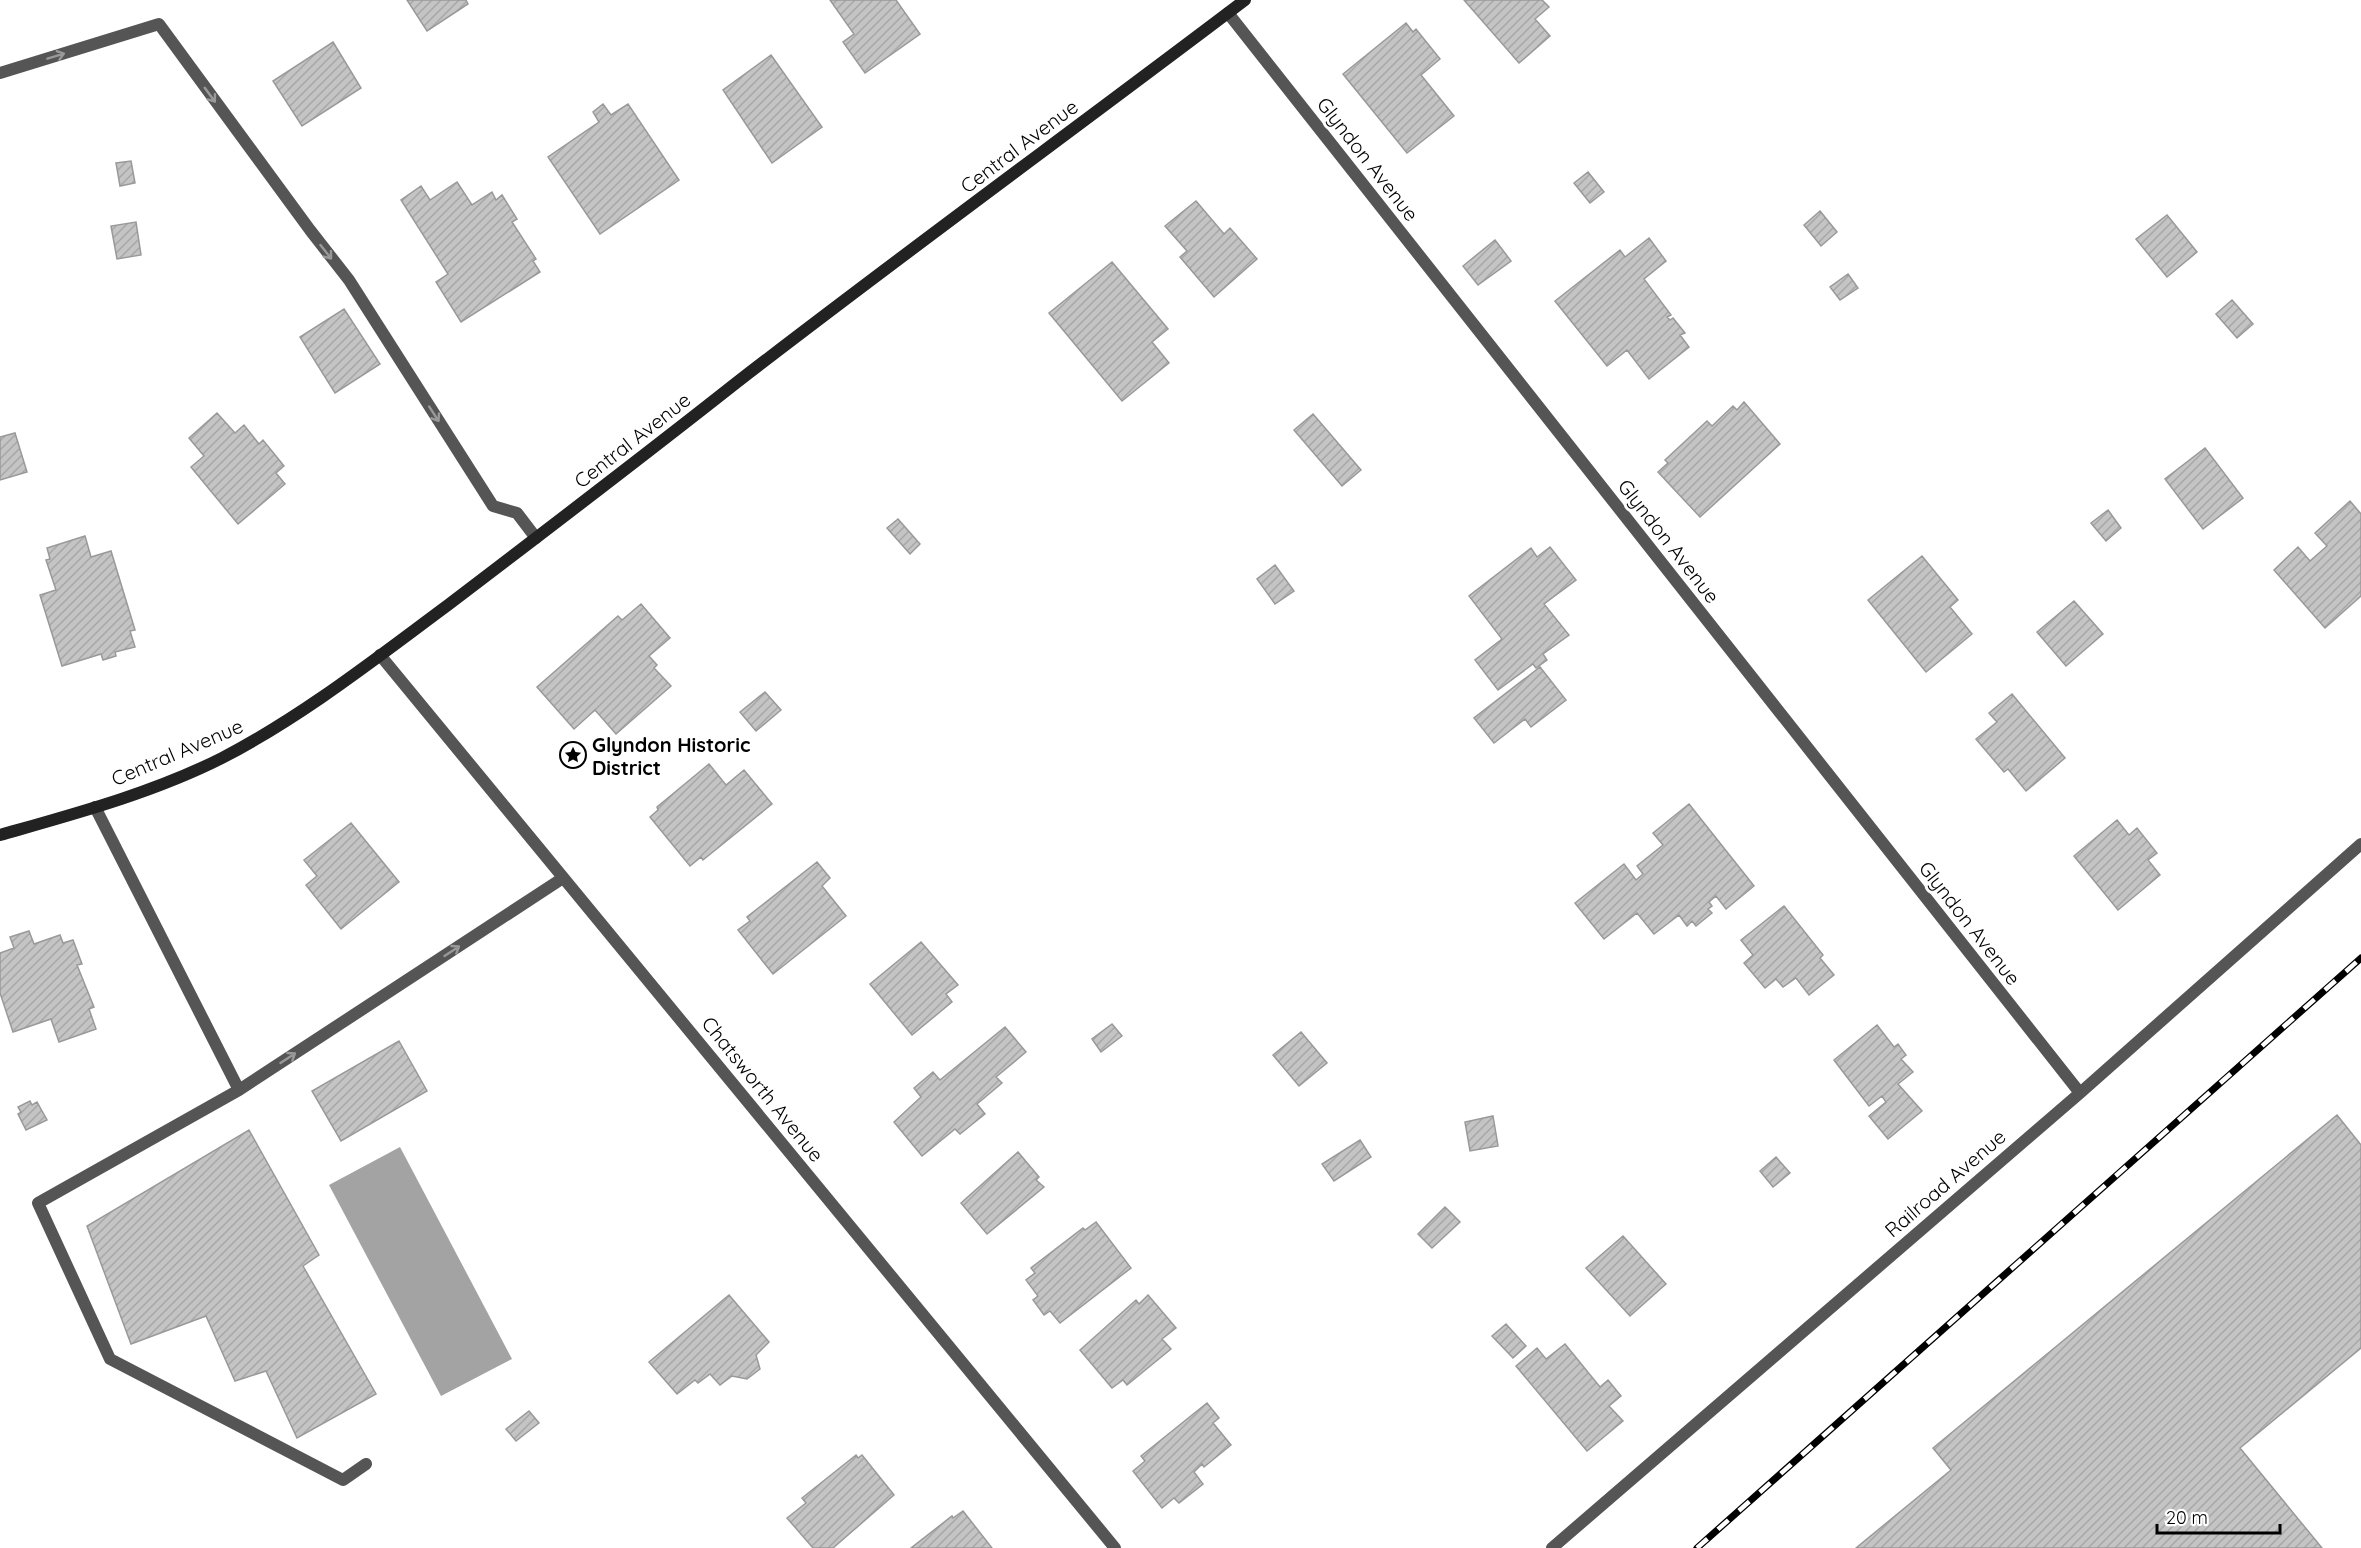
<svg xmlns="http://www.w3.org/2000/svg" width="2361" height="1548" viewBox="0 0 2361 1548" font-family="Quicksand,sans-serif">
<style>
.water{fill:#a3a3a3}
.building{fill:url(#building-hatch);stroke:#999;stroke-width:1.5}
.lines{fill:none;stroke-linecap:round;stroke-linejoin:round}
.lane{stroke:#555;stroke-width:12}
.street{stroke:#555;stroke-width:12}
.secondary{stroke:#222;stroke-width:12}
.rail-casing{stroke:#000;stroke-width:7}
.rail{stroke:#fff;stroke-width:4.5;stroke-dasharray:14;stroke-linecap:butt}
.oneway{stroke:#999}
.labels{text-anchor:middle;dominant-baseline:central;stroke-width:6;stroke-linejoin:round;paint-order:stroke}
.street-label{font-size:20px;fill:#000;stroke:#fff}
.poi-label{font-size:20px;font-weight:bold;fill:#000;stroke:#fff;text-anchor:start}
</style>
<defs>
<pattern id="building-hatch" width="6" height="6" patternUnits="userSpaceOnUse" patternTransform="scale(1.5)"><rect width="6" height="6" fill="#c4c4c4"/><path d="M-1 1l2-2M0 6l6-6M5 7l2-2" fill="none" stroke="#a7a7a7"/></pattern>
</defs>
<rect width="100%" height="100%" fill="#fff"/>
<!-- water -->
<path class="water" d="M400 1147 512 1359 441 1396 329 1185Z"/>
<!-- building -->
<path class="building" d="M407 0H466L468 4 427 31Z
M830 0H896L920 34 865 73 843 42 854 34Z
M1464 0H1542L1549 7 1535 19 1550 36 1519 63Z
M1406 23 1413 32 1416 29 1440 59 1421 75 1454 116 1407 153 1343 74Z
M333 42 361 88 302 126 273 81Z
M771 55 822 127 772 163 723 90Z
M603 104 611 115 628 104 679 180 600 234 548 157 599 122 593 112Z
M131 161 135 183 120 186 116 163Z
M1588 172 1604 192 1590 203 1574 183Z
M457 182 472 205 492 192 496 200 502 195 517 219 512 222 536 259 533 261 540 272 461 322 436 282 448 274 401 200 421 186 430 200Z
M1196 201 1224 234 1230 228 1257 259 1214 297 1180 257 1187 251 1165 226Z
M1820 211 1837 232 1821 246 1804 225Z
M2167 215 2197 252 2167 277 2136 239Z
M136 222 141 255 117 259 111 226Z
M1649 238 1666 261 1644 279 1671 315 1667 317 1670 320 1673 318 1685 333 1680 335 1689 347 1649 379 1627 350 1607 366 1555 301 1620 250 1625 257Z
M1495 240 1511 261 1478 285 1463 266Z
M1112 262 1168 329 1152 342 1169 363 1122 401 1049 313Z
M1848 274 1858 288 1840 300 1830 287Z
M2232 300 2253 324 2237 338 2216 314Z
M344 309 380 364 335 393 300 337Z
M1744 402 1780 444 1700 517 1658 472 1668 463 1665 460 1707 421 1712 426 1733 406 1737 410Z
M217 413 235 433 244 425 259 444 263 440 284 466 276 473 285 484 238 524 191 467 204 456 189 438Z
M1313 414 1361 470 1342 486 1294 430Z
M15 433 27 472 0 480V437Z
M2205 448 2243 498 2203 529 2165 479Z
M2350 501 2361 514V596L2325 628 2274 570 2298 547 2310 561 2327 546 2315 533Z
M2108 510 2121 528 2106 541 2091 523Z
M898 519 920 544 910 554 887 528Z
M85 536 91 557 111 551 135 630 130 631 135 647 115 652 116 656 103 660 101 654 62 666 40 595 56 590 46 560 50 559 47 548Z
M1550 547 1576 580 1544 604 1569 635 1543 654 1547 660 1536 668 1533 664 1498 690 1475 660 1502 639 1469 596 1531 548 1537 557Z
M1922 556 1958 600 1950 607 1972 634 1926 672 1868 600Z
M1275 565 1294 591 1275 604 1257 579Z
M2074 601 2103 634 2066 666 2037 632Z
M641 604 670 638 649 656 657 665 654 668 671 686 616 734 595 710 574 729 537 687 618 616 622 620Z
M1540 667 1566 700 1531 727 1525 719 1494 743 1474 718Z
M765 692 781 710 756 731 740 712Z
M2012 694 2065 758 2026 791 2008 769 2004 772 1976 739 1997 722 1989 713Z
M709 764 726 785 744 770 772 804 703 860 701 857 690 866 650 817 658 810 657 807Z
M1689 804 1754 886 1726 909 1716 896 1709 902 1712 906 1708 909 1712 913 1696 926 1692 921 1687 926 1679 915 1654 934 1637 913 1604 939 1575 903 1624 864 1636 880 1643 874 1637 866 1663 845 1653 833Z
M2117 820 2129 835 2137 828 2157 853 2148 860 2160 875 2118 910 2074 856Z
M351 823 399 882 341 929 306 885 317 876 304 860Z
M817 862 830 878 822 886 846 916 773 974 738 930 750 921 747 917Z
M1784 906 1823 955 1820 958 1834 975 1809 995 1796 978 1783 987 1776 979 1765 988 1744 963 1753 955 1741 940Z
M29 931 34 944 60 935 63 943 73 940 82 964 77 965 94 1007 89 1009 96 1029 59 1042 51 1019 13 1032 0 993V953L14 948 10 937Z
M921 942 958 985 946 994 952 1002 912 1035 870 984Z
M1112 1024 1122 1036 1101 1052 1092 1039Z
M1877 1025 1894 1047 1898 1044 1906 1055 1901 1059 1913 1072 1898 1084 1922 1111 1888 1139 1869 1116 1886 1102 1882 1096 1869 1106 1834 1060Z
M1005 1027 1026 1052 996 1077 1002 1083 977 1104 985 1114 960 1134 955 1129 922 1156 894 1122 921 1097 914 1088 933 1072 940 1080Z
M1301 1032 1327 1063 1299 1086 1273 1055Z
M399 1041 427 1091 341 1141 312 1091Z
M30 1101 32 1105 37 1102 47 1120 26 1130 18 1114 21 1112 18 1107Z
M2337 1115 2361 1145V1348L2240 1448 2322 1548H1856L1951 1470 1933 1448Z
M1493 1116 1498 1146 1470 1151 1465 1122Z
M249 1130 319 1255 303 1266 376 1394 297 1438 266 1371 235 1381 206 1316 131 1344 87 1226Z
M1360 1140 1371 1157 1334 1181 1322 1164Z
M1018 1152 1039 1177 1036 1180 1044 1187 987 1234 961 1203Z
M1776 1157 1790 1173 1773 1187 1760 1171Z
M1445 1207 1460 1222 1432 1248 1418 1234Z
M1096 1222 1131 1268 1060 1323 1050 1311 1044 1315 1033 1300 1038 1296 1026 1280 1035 1273 1031 1268 1083 1228 1085 1230Z
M1623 1236 1666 1284 1630 1316 1586 1268Z
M729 1295 769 1342 756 1355 760 1369 747 1379 732 1376 720 1385 710 1374 698 1383 695 1380 677 1394 649 1362Z
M1148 1295 1176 1328 1162 1339 1171 1349 1127 1385 1123 1380 1112 1388 1080 1350 1136 1300 1139 1304Z
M1506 1324 1526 1346 1513 1358 1492 1336Z
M1565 1344 1600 1387 1608 1380 1621 1396 1609 1406 1623 1421 1587 1451 1516 1366 1537 1348 1546 1359Z
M1207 1403 1219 1418 1213 1423 1231 1445 1204 1467 1202 1464 1194 1472 1203 1484 1179 1503 1174 1498 1162 1508 1133 1471 1145 1461 1141 1456Z
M529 1411 539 1423 516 1441 506 1429Z
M856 1455 858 1458 862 1455 894 1495 833 1548H813L787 1518 806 1503 802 1498Z
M963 1511 992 1548H911L952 1516 953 1518Z"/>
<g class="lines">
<!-- lane -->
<path class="lane" d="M0 73 159 24 310 230 349 280 493 506 517 513 536 538
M95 807 239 1090
M366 1464 343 1480 110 1359 38 1203 239 1090 563 878"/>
<!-- street -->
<path class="street" d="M1228 13 2080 1093
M380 655 1115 1548
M1552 1548 2080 1093 2361 844"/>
<!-- secondary -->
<path class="secondary" d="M0 835C74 814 153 793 222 758 303 716 375 659 448 605 544 532 641 458 736 383 904 253 1076 128 1245 0"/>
<defs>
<path id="rail" d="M1697 1548 2361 958"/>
</defs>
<!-- rail casing -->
<use href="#rail" class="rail-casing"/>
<!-- rail -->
<use href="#rail" class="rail"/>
</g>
<!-- one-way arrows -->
<defs><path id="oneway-shaft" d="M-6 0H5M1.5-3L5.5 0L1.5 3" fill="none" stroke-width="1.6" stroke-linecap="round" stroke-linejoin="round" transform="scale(1.5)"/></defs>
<g class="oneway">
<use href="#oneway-shaft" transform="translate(56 56) rotate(-17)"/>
<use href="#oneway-shaft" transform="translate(210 95) rotate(54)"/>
<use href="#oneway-shaft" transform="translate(326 252) rotate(52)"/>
<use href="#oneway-shaft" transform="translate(434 414) rotate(57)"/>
<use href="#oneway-shaft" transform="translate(452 951) rotate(-33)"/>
<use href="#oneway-shaft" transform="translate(288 1058) rotate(-33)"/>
</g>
<!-- icons -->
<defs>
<symbol id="sight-ring" viewBox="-11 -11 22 22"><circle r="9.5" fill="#fff" stroke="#000" stroke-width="1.5"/><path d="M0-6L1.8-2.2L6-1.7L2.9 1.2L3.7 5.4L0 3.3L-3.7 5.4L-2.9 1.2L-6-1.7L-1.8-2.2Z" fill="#000"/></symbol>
</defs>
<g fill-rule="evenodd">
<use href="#sight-ring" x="558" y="740" width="30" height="30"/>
</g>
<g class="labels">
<!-- street labels -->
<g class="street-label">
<text transform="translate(1019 146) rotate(-37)">Central Avenue</text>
<text transform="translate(1368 159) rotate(52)">Glyndon Avenue</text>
<text transform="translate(632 440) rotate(-38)">Central Avenue</text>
<text transform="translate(1669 541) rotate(52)">Glyndon Avenue</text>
<text transform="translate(177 752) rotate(-23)">Central Avenue</text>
<text transform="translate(1970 923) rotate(52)">Glyndon Avenue</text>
<text transform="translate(763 1089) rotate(51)">Chatsworth Avenue</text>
<text transform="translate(1945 1183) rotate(-41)">Railroad Avenue</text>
</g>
<!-- poi labels -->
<g class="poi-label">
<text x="592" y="744">Glyndon Historic<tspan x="592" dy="23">District</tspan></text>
</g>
</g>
<!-- scale -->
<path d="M2157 1524v9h123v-9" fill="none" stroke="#000000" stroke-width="3"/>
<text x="2166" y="1524" font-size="18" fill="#000000" stroke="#ffffff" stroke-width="4.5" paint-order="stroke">20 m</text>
</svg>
